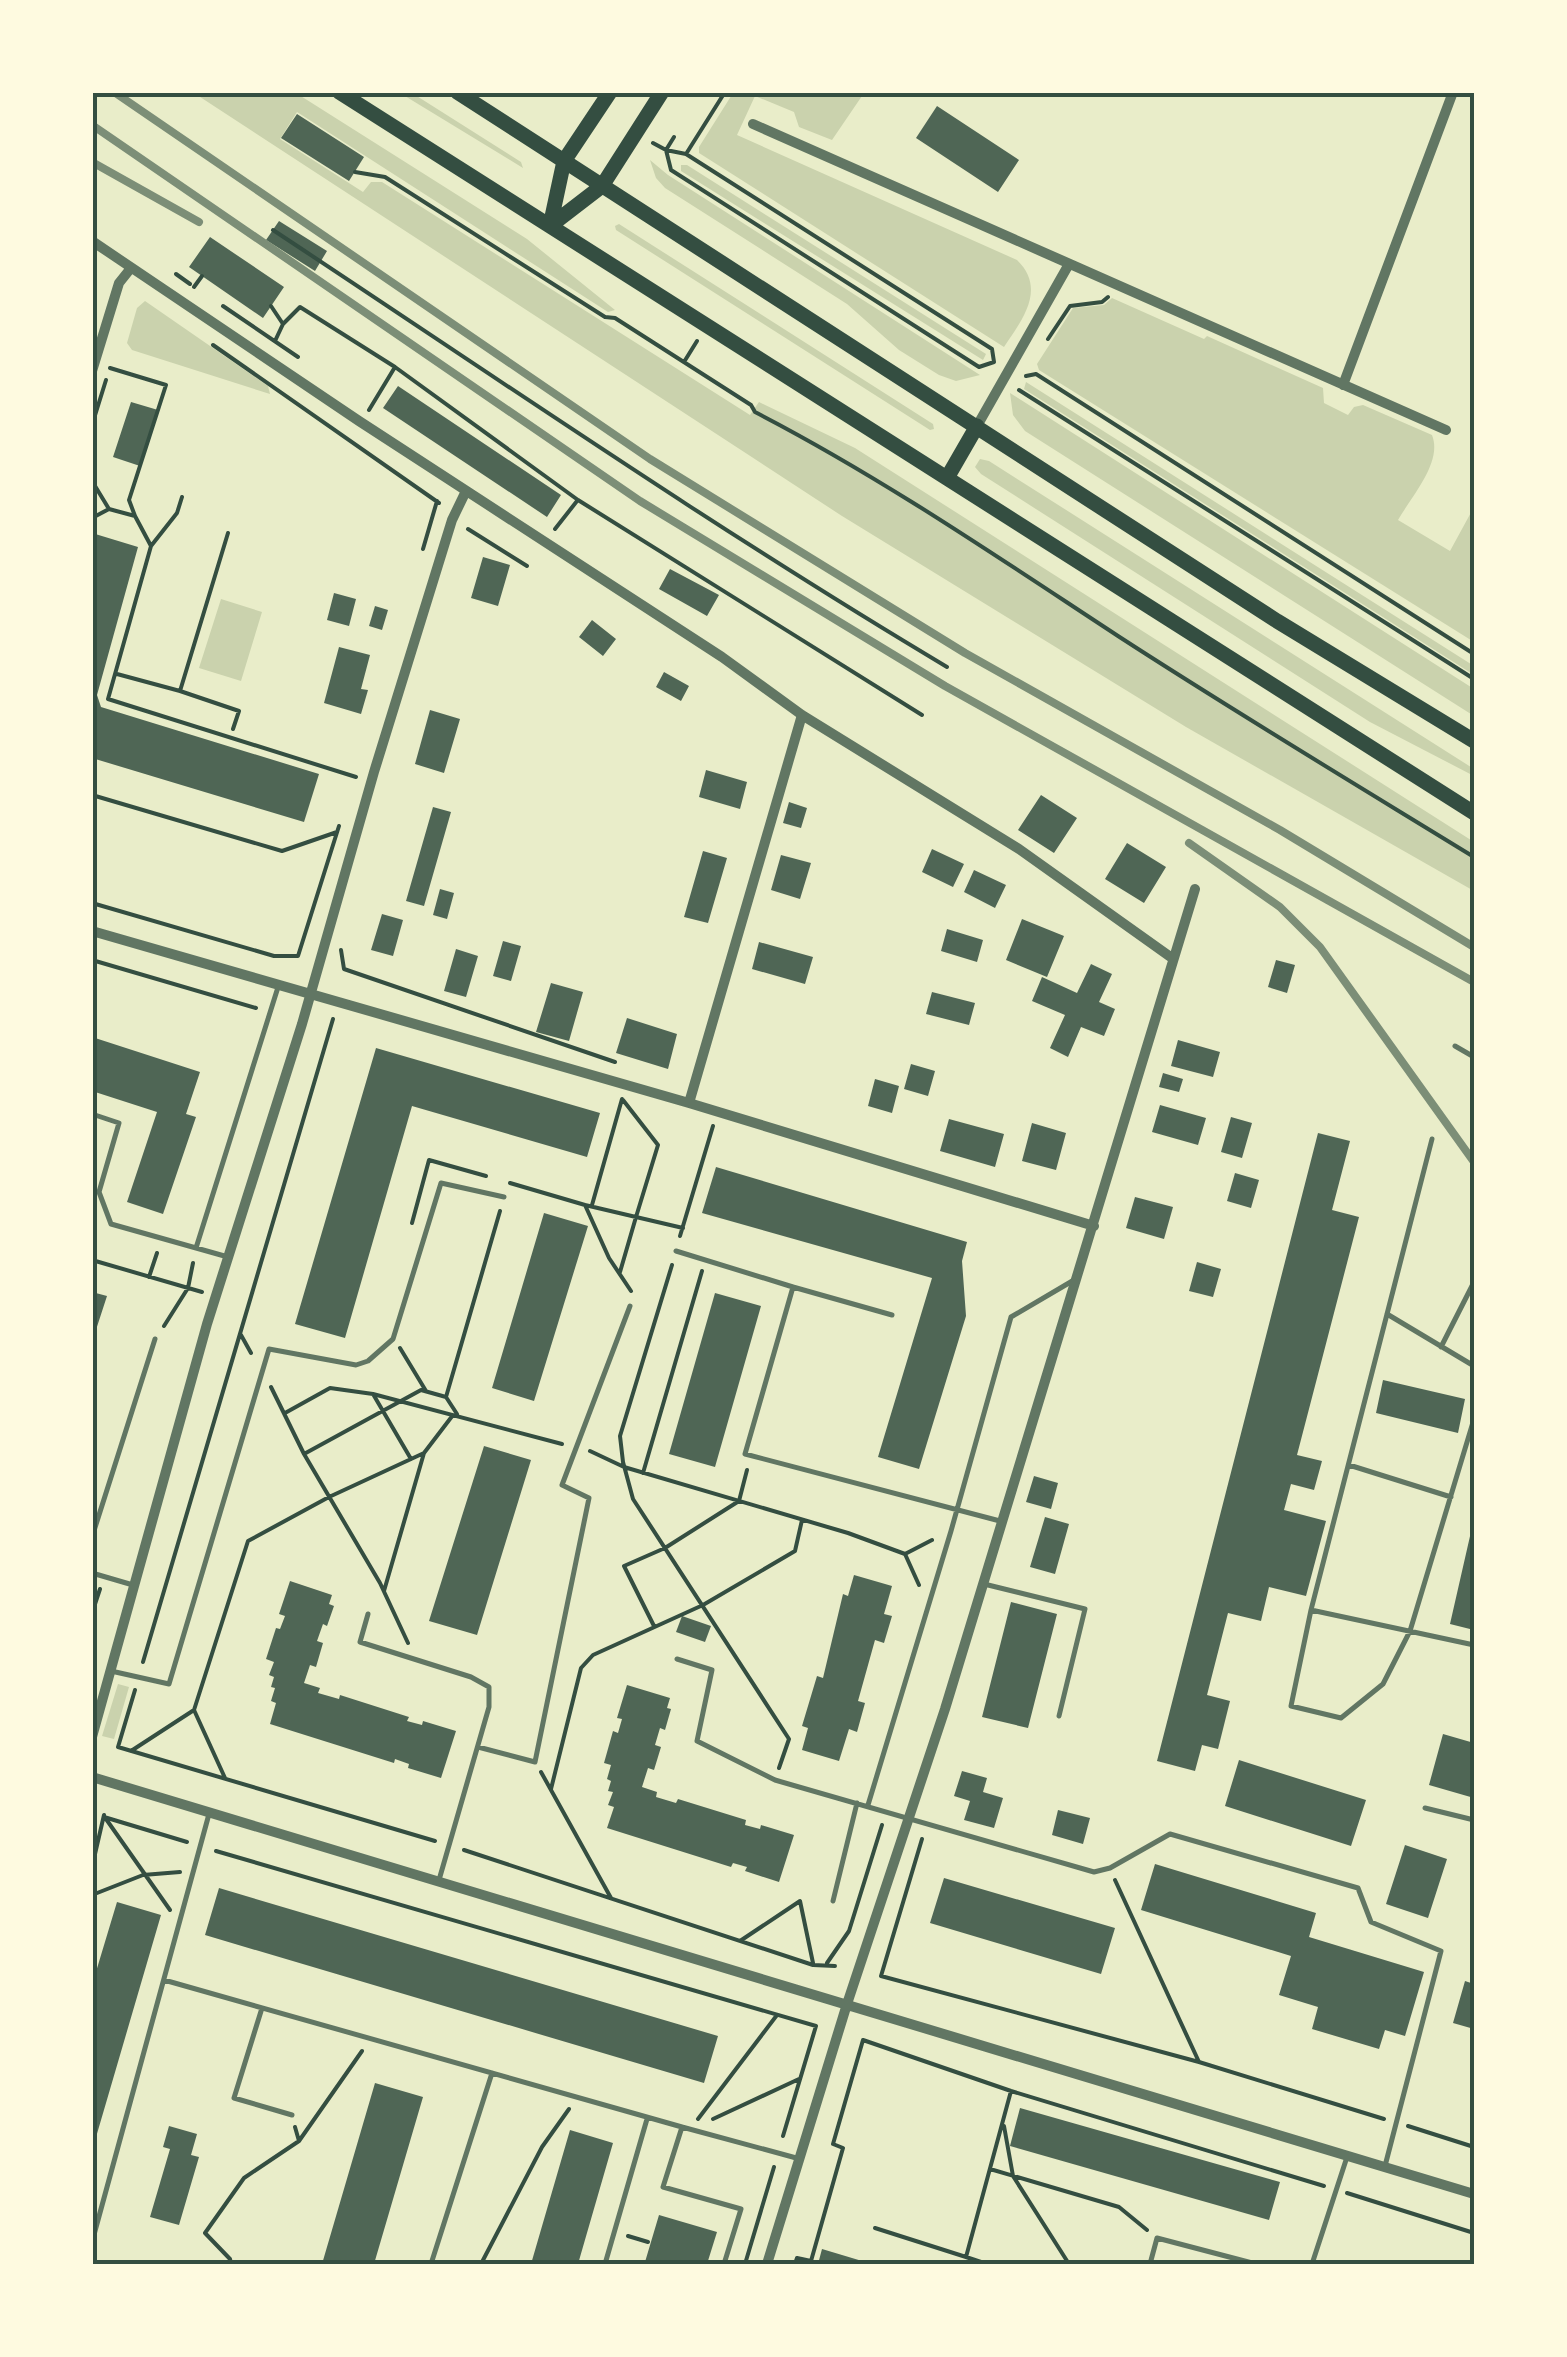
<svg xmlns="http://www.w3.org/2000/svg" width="1567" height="2357" viewBox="0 0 1567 2357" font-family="'Alegreya Sans',sans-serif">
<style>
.green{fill:#cad2ad}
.building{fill:#4f6655}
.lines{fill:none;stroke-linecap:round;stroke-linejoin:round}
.path{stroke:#344e41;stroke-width:4}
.service{stroke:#617663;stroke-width:5}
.minor{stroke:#617663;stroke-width:10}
.secondary{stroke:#344e41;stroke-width:15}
.rail{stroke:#7c8e77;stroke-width:8}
.neatline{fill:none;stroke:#344e41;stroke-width:4}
</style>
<rect width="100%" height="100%" fill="#e9edc9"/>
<!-- green -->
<path class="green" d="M194 93H296L527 239 615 310 608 312 297 112 280 139 363 192 371 182H382L750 415 759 402 855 448 1474 842V891L1186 727 842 516Z
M400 93H412L521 162 523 168Z
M733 93H864L832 140 799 127 794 112 755 96 737 135 1017 260C1047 289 1022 320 1004 347L699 153V147Z
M650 160 668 175 980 375 956 381 939 375 899 350 847 304 665 188 656 178Z
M681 165H687L986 354 983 360 681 171Z
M619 224 933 424 934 429 930 430 616 230 615 226Z
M1112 298 1204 339 1207 336 1323 388 1324 403 1348 415 1354 407 1363 405 1432 435C1443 462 1411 497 1398 520L1450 551 1474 507V642L1039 370 1037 364 1073 308 1104 305Z
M145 301 268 386 270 394 132 350 127 343 137 308Z
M1026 382 1474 666V675L1024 389Z
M1010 393 1474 689V716L1025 431 1013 415Z
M980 459 989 461 1474 769V776L1370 722 981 474 975 467Z
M221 599 262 612 241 681 199 668Z
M118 1684 129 1687 114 1739 102 1736Z"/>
<!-- building -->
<path class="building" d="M937 106 1019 160 998 192 916 138Z
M297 114 364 157 349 181 281 138Z
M279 221 327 251 315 271 266 240Z
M210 237 284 287 263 318 189 267Z
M398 386 561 495 547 517 383 408Z
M131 402 158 410 140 466 113 457Z
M92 533 138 547 97 695 101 707 319 774 304 822 92 758Z
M483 557 510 565 498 606 471 598Z
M670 569 719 595 707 616 659 589Z
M334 593 356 599 349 626 327 620Z
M375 606 388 610 382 630 369 626Z
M592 620 616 639 603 656 579 637Z
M339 647 370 655 361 689 368 690 361 714 324 703Z
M664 672 689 686 681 701 656 687Z
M430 710 460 719 444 773 415 764Z
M706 770 747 782 740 809 699 797Z
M1041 795 1077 818 1054 853 1018 830Z
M789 802 807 808 801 828 783 823Z
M433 807 451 812 424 906 406 901Z
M1127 843 1166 867 1144 903 1105 879Z
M932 849 964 864 953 887 922 872Z
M703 851 727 858 708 923 684 917Z
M781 855 811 863 800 899 771 890Z
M974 870 1006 885 995 908 964 892Z
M440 889 454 893 447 919 433 915Z
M382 914 403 920 393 956 371 950Z
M1022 919 1064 936 1047 977 1006 960Z
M947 929 983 940 977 962 941 951Z
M503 941 521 946 511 981 493 976Z
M759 942 813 957 805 984 752 969Z
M456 949 478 956 466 997 444 991Z
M1276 960 1295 965 1287 993 1268 987Z
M1091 964 1112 974 1099 1002 1115 1009 1104 1036 1081 1027 1068 1057 1050 1048 1065 1015 1032 1001 1042 977 1077 993Z
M551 983 583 992 569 1041 536 1032Z
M932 992 975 1003 969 1025 926 1014Z
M627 1018 677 1034 668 1069 616 1053Z
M92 1037 200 1072 186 1114 196 1117 163 1214 127 1202 157 1112 92 1091Z
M1178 1040 1220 1052 1213 1077 1171 1066Z
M376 1048 600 1113 587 1157 412 1106 345 1338 295 1324Z
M911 1064 935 1071 928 1096 904 1089Z
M1163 1073 1183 1079 1179 1092 1159 1087Z
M875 1079 899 1086 892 1113 868 1106Z
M1160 1105 1206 1118 1198 1145 1152 1132Z
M1231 1117 1252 1123 1242 1158 1221 1152Z
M949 1119 1004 1134 995 1167 940 1151Z
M1032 1123 1066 1133 1056 1170 1022 1161Z
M1318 1133 1350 1141 1332 1210 1359 1217 1297 1455 1322 1461 1314 1490 1291 1484 1284 1510 1326 1521 1306 1596 1269 1587 1261 1621 1228 1613 1207 1695 1230 1701 1218 1749 1202 1745 1195 1771 1157 1761Z
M716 1167 967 1242 962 1261 966 1316 919 1469 878 1457 932 1278 702 1213Z
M1235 1173 1259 1180 1251 1208 1227 1201Z
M1135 1197 1173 1207 1164 1239 1126 1228Z
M544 1213 588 1226 534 1401 492 1388Z
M1197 1262 1221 1269 1213 1297 1189 1291Z
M92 1292 107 1296 93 1339H92Z
M715 1293 761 1306 715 1467 669 1454Z
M1383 1380 1465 1399 1458 1433 1376 1413Z
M484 1446 531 1460 477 1635 429 1621Z
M1034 1476 1058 1483 1051 1509 1026 1502Z
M1045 1517 1069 1524 1055 1574 1030 1567Z
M1473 1523H1474V1630L1450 1624Z
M854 1575 892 1586 884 1614 892 1616 884 1643 875 1640 858 1701 865 1703 857 1732 849 1729 839 1761 802 1750 808 1728 802 1726 817 1676 823 1678 843 1594 848 1596Z
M290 1581 332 1595 329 1604 334 1606 327 1626 323 1624 317 1641 323 1643 316 1667 310 1665 304 1683 320 1688 318 1693 339 1699 340 1695 409 1717 407 1721 422 1725 423 1721 456 1731 441 1778 408 1768 409 1764 395 1759 394 1763 270 1724 276 1703 271 1701 275 1688 271 1687 274 1677 269 1675 274 1662 266 1659 276 1628 280 1629 285 1616 279 1614Z
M1011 1602 1057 1614 1028 1728 982 1717Z
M682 1616 711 1626 705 1642 676 1632Z
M627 1685 670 1698 667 1708 671 1709 665 1730 660 1728 655 1745 661 1747 654 1770 648 1768 642 1787 657 1792 656 1797 676 1803 678 1799 746 1820 745 1825 760 1829 761 1825 794 1835 779 1882 745 1871 747 1867 733 1863 731 1867 607 1828 614 1807 608 1805 613 1792 608 1791 611 1781 607 1779 611 1765 604 1763 613 1731 618 1733 622 1719 617 1718Z
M1443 1734 1474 1743V1798L1429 1785Z
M1239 1760 1366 1800 1351 1846 1225 1806Z
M962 1771 987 1778 983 1792 1003 1798 994 1828 964 1820 970 1801 954 1796Z
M1058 1810 1090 1818 1083 1844 1052 1835Z
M1405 1845 1447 1859 1428 1918 1386 1904Z
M1155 1864 1316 1913 1309 1937 1424 1972 1405 2036 1385 2030 1379 2049 1312 2029 1318 2007 1279 1995 1291 1956 1141 1910Z
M944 1878 1115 1928 1101 1974 930 1923Z
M219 1888 718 2036 704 2083 205 1935Z
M117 1902 161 1915 94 2144 92 1985Z
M1465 1981 1474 1984V2029L1453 2023Z
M375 2083 423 2097 374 2264H322Z
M1020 2108 1280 2182 1269 2220 1010 2146Z
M169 2126 197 2134 191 2155 199 2157 179 2225 150 2217 170 2149 163 2147Z
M570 2130 613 2143 578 2264H531Z
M659 2215 717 2232 707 2264H652L645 2262Z
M822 2249 872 2264H818Z"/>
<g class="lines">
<!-- path -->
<path class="path" d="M653 143 666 150 686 154 992 349 994 362 979 367 671 170 666 150 674 137
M686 154 725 92
M355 172 385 177 605 317 615 318 751 405 755 412C881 477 999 558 1118 636 1235 712 1355 784 1474 857
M273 230C497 378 717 530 947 667
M176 274 190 284
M194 287 202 276
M223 306 298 357
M271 306 283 324 300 307 395 367 578 500 922 715
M1048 339 1070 306 1102 302 1108 297
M275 341 283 324
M213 345 439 503
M684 362 697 341
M110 368 166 385 129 500 135 516
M1026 376 1036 374 1474 654
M1019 390 1474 679
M369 410 395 367
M92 425 106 380
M92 481 109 509 135 516 151 546 108 699 356 777
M92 518 109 509
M468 529 527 566
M555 529 577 501
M228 533 180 691 239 711 233 729
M151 546 177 513 182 497
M423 549 437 501
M117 674 180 691
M92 795 282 851 337 832
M92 903 274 956H298L339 826
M341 950 344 969 615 1062
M92 960 256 1008
M510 1183 585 1205 609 1258 631 1291
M585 1205 636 1217 658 1145 623 1100
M592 1205 622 1099
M412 1223 429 1160 486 1176
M680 1236 713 1126
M92 1260 202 1292
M672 1265 620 1436 623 1462 633 1499 789 1739 779 1768
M620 1272 636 1217 683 1228
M149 1277 157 1253
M164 1326 188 1288 193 1263
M241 1335 251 1353
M400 1348 426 1391
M271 1387 304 1454 380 1583 408 1643
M373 1394 411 1459
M446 1397 500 1211
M285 1413 330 1388 373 1394 562 1444
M590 1451 624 1467 848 1533 905 1554 919 1585
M304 1454 421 1390 446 1397 457 1414
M643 1473 702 1271
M905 1554 932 1540
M384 1591 424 1453
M92 1613 100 1589
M654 1626 624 1566 665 1548 739 1501 747 1470
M143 1662 333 1019
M135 1690 118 1747 435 1841
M194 1710 248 1541 329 1497 424 1453 453 1415
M131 1751 194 1710 225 1778
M541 1772 611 1898
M551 1789 581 1668 593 1655 703 1605 795 1551 802 1520
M104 1817 187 1842
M106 1819 170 1910
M922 1839 881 1976 1199 2062 1384 2119
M464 1850 813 1965 835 1966
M216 1851 816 2026 783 2136
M92 1867 104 1815
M1115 1880 1199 2062
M92 1895 143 1875 180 1872
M740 1941 800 1901 813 1963
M827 1963 849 1931 882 1825
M698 2119 777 2015
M713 2119 799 2079
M1004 2126 1013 2176 1069 2264
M1408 2126 1474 2147
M299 2141 362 2051
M990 2169 1119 2207 1147 2230
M1347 2193 1474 2233
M875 2228 966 2257 1011 2091
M628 2236 648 2242
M966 2257 987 2264
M231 2264 230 2259 205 2233 244 2178 299 2141 295 2127
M481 2264 542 2147 569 2109
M745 2264 774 2167
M795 2264 797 2258 811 2261 843 2148 833 2144 863 2040 1011 2091 1324 2186"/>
<!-- service -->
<path class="service" d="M1455 1046 1474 1057
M92 1114 119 1123 99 1192 111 1224 228 1257
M1432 1139 1311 1610 1474 1645
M196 1248 279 984
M676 1251 793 1287 745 1454 1000 1521
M793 1287 892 1315
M1387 1314 1474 1366
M1441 1347 1474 1282
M1349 1465 1451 1497
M92 1537 155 1339
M92 1573 133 1585
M984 1584 1085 1609 1059 1716
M1311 1610 1291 1706 1341 1718 1383 1684 1410 1631 1474 1419
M368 1614 360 1642 471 1677 489 1687V1707L439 1880
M677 1659 712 1670 697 1741 775 1780 1094 1872 1110 1868 1170 1834 1358 1888 1371 1922 1441 1951 1385 2166
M111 1671 169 1684 269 1349 356 1365 368 1361 393 1339 441 1183 504 1197
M478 1747 535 1762 589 1498 562 1485 630 1306
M868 1805 951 1531 1011 1317 1074 1280
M1425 1808 1474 1820
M833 1901 857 1803
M164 1980 682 2127 663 2187 741 2209 724 2264
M262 2008 234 2098 292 2115
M682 2127 800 2159
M92 2242 209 1814
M431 2264 492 2073
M605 2264 647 2119
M1150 2264 1157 2238 1256 2264
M1312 2264 1347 2157"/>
<!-- minor -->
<path class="minor" d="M753 124 1446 430
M92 241 359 421 722 657 802 715 1019 849 1172 958
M92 371 119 283 131 268
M1343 385 1453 92
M977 426 1069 264
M92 931 689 1103 1094 1226
M689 1103 802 715
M92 1737 207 1324 302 1024 374 772 452 520 466 491
M92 1777 1474 2194
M767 2264 847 2004 945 1709 1195 889"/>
<!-- secondary -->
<path class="secondary" d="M339 92 1474 813
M457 92 1277 621 1474 741
M550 226 602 186 662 92
M550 226 564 161 610 92
M947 478 977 426"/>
<!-- rail -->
<path class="rail" d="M114 92 650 459 965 653 1280 830 1474 947
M92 125 640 501 945 686 1474 982
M92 162 199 222
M1189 843 1280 907 1320 947 1474 1162"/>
</g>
<!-- border -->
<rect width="1567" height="2357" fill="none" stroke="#fefae0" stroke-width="190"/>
<rect x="95" y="95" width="1377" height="2167" class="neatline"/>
</svg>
